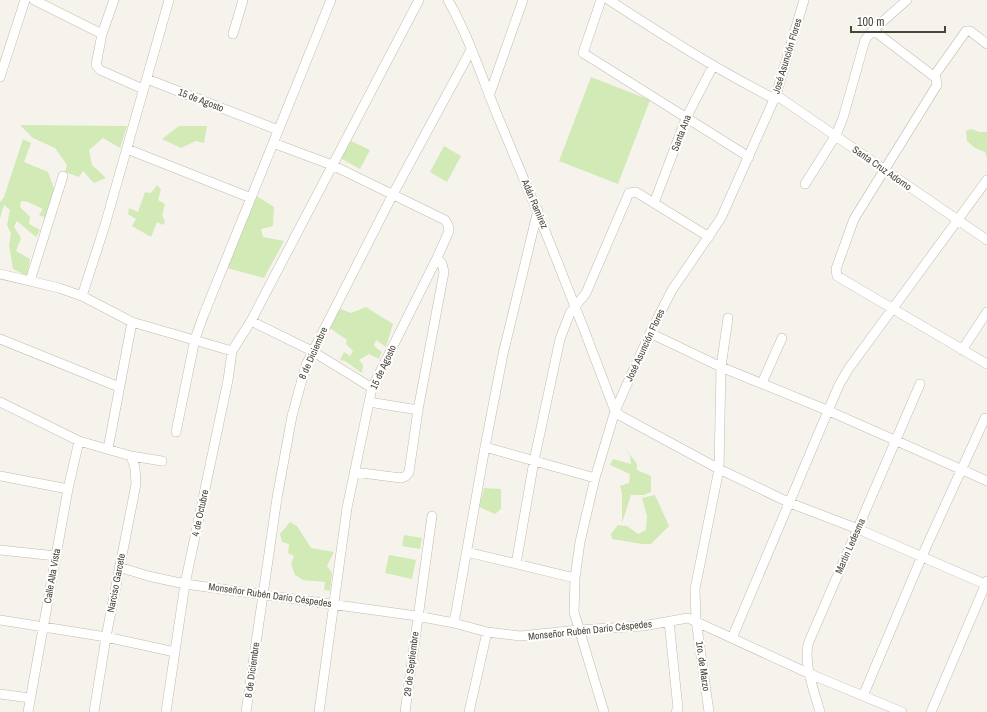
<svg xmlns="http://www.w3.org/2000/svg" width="987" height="712" viewBox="0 0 987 712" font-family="'Archivo Narrow',sans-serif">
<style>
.green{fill:#d2eab5}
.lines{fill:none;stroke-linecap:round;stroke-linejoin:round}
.minor-casing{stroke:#c2bbae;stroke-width:10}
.minor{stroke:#fff;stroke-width:9}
.labels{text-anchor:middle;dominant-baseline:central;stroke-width:4;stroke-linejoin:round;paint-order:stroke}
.street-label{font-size:10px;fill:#4b4439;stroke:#fff}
</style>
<rect width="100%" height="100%" fill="#f6f3ec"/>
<!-- green -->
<path class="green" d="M591 77 650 100 618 184 559 161Z
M20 125 127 126 120 148 103 138 89 150 92 165 106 178 94 183 83 171 79 177 65 172 67 165 55 148 33 138Z
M179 126H207L204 143 196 141 181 148 162 139Z
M971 129 980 132H987V158L985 152 975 148 967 141 966 131Z
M23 139 31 143 24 162 48 172 56 194 43 237 44 217 39 215 43 209 28 202 21 201 20 207 30 217 29 224 40 230 36 237 17 221 14 227 21 238 16 251 30 259 27 276 13 269 9 245 11 234 7 225 10 210 4 205 0 218V202L4 197Z
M349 140 370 150 360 169 340 158Z
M444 146 461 156 447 182 430 172Z
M157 185 161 189 158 200 165 204 162 215 165 222 163 225 157 222 151 237 132 226 136 219 128 214 129 208 138 212 145 192 151 193Z
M255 195 274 207 273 226 261 229 263 237 284 241 264 278 227 268Z
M366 307 393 324 386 347 376 340 374 346 382 352 379 359 369 354 359 360 363 365 362 373 345 361 340 360 344 352 350 356 353 351 346 344 347 340 327 326 338 308 351 313Z
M624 447 637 464V470L651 476V492L644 495H631L622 523V493L620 486 629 483 630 474 610 465 613 459 631 464 630 456Z
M484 488 501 489V509L495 514 479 507Z
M655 495 669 526 651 544H642L612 539 611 534 618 525 627 526 638 534 646 530 647 516 642 498Z
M290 522 297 526 311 548 334 552 327 566 332 573 330 591 324 590 325 582 303 580 295 575 291 564 294 556 288 553 289 544 282 542 280 534Z
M404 535 422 538 420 549 402 546Z
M389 555 416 560 412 579 385 573Z"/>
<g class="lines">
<defs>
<path id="minor" d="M34 0 102 34
M114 0 102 34 96 65 100 70 143 89
M448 0C469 37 482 78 498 117 539 214 578 312 615 411L621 416 719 469 790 503 858 529 987 585
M601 0 583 53 749 157
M609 0C663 35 717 70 775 99
M873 30 936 78 937 85 854 219 836 269 837 276 987 364
M233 34 243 0
M934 76 966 31H970L987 44
M0 77 25 0
M147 79 278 130
M776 95 987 240
M489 96 523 0
M273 143 332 165 445 220 448 225 449 231 437 258 372 388 347 508 319 712
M127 149 251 198
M805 184 836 135 843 118 865 40 873 30 907 0
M654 203 687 116 713 66
M0 274 59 288 82 296 132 322 232 351
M30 281 63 176
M82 296 105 225 169 0
M251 321 312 351 372 388
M650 333 721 367 829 411 987 481
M0 339 119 387
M962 350 987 312
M762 383 782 338
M0 402 79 441 131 456 162 461
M369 402 418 410
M176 432 195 339 204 314 331 0
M485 447 595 478
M108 449 132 322
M354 472 401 478 406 476 409 472 418 410 444 272 442 264 437 258
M0 476 68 489
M0 550 56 556
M467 552 575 578
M516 564 534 461 560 339 570 313 586 293 629 193 636 192 709 237
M119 567 148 576 185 584 417 616 454 623 487 632 520 636 578 630 643 626 688 618 810 674 902 712
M0 620 106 637 175 652
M669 621 678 709 676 712
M454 623 485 447 503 354 538 210
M732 638 839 385 849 368 987 180
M0 694 30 698
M863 696 922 556 985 418
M28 712 68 489 79 441
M94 712 106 637 136 484 135 468 131 456
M166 712 185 584 228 380 232 351 251 321 419 0
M246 712 277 498 292 416 306 365 393 194 471 50
M405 712 432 516
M469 712 487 632
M604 712 574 612 575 578 580 542 595 478 615 411 650 333 672 290 721 218 776 95 804 0
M709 712 696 620 695 589 719 469 721 367 728 318
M820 712C814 690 804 667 808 644L920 384
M931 712 987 581"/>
</defs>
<!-- minor casing -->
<use href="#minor" class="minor-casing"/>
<!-- minor -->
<use href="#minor" class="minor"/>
</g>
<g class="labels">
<!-- street labels -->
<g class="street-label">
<text transform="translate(787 56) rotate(-73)">José Asunción Flores</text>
<text transform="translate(201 100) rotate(21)">15 de Agosto</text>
<text transform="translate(681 133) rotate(-69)">Santa Ana</text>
<text transform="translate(882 168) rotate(35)">Santa Cruz Adorno</text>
<text transform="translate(535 204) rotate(67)">Adán Ramírez</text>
<text transform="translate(645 345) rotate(-65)">José Asunción Flores</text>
<text transform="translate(313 353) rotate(-66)">8 de Diciembre</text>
<text transform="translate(383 367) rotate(-65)">15 de Agosto</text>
<text transform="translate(200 513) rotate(-78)">4 de Octubre</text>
<text transform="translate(850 546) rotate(-66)">Martin Ledesma</text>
<text transform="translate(52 576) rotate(-80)">Calle Alta Vista</text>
<text transform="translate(116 583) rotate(-79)">Narciso Garcete</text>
<text transform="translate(270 595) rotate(8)">Monseñor Rubén Darío Céspedes</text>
<text transform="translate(590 630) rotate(-6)">Monseñor Rubén Darío Céspedes</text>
<text transform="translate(411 664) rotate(-83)">29 de Septiembre</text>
<text transform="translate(703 666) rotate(82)">1ro. de Marzo</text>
<text transform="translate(252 670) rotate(-82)">8 de Diciembre</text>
</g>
</g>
<!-- scale -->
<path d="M851 26v6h94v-6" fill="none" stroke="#4b4439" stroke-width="2"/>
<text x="857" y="26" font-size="12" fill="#4b4439" stroke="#ffffff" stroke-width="3" paint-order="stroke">100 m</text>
</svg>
